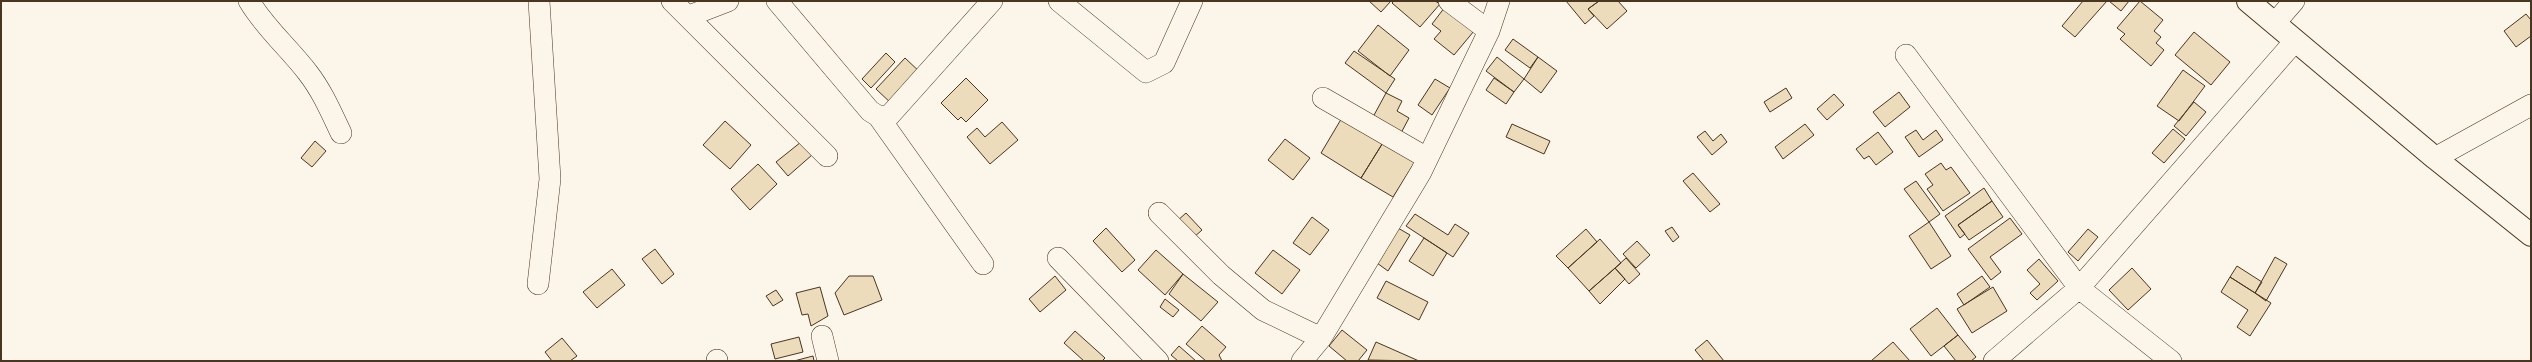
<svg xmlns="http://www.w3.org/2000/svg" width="2532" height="362" viewBox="0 0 2532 362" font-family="'Public Sans',sans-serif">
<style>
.building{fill:#ecdcbc;stroke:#4a3520}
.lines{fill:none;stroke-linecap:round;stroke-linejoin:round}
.minor-casing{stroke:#4a3520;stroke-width:22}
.major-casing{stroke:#4a3520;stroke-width:24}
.minor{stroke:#fbf6e9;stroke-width:21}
.major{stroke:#fbf6e9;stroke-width:22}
</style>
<rect width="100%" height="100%" fill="#fbf6e9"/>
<!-- building -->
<path class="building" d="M1369 1H1391L1381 12Z
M1394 1H1435L1440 4 1420 27 1392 3Z
M1566 1H1599L1588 9 1594 16 1585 24Z
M1599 1H1618L1627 11 1607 29 1588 9Z
M2083 1H2107L2075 37 2062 26Z
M2109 1H2129L2121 11Z
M2140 1 2163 20 2154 31 2161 37 2156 43 2164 50 2151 66 2120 39 2125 34 2117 28Z
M1445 7 1474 31 1454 55 1434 39 1441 31 1432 24Z
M2526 14 2531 20V36L2516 47 2504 31Z
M1378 25 1409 50 1390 76 1358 51Z
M2194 32 2230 62 2211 85 2175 55Z
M1513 39 1538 57 1530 68 1505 50Z
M1354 51 1395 79 1386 93 1345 63Z
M886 53 895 62 871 88 862 79Z
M1497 57 1524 79 1514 92 1486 71Z
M1538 57 1557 71 1541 93 1524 79Z
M905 58 922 74 893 105 876 89Z
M2183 70 2205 86 2179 121 2157 106Z
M966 78 988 100 966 122 961 117 958 120 941 103Z
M1494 78 1514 92 1506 104 1486 90Z
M1435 79 1450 88 1432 115 1418 105Z
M1786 88 1792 98 1770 112 1764 102Z
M1899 92 1910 107 1885 127 1873 112Z
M1386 93 1402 101 1397 111 1409 118 1401 133 1373 117Z
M1834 94 1844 105 1827 120 1817 109Z
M2194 102 2206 112 2186 136 2174 126Z
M1343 116 1384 141 1361 178 1321 153Z
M725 121 751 145 730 169 703 145Z
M1002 122 1018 140 990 164 967 137 977 128 985 137Z
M1512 124 1550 141 1544 154 1506 137Z
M1805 124 1814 135 1783 159 1775 147Z
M2173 129 2185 139 2164 163 2152 153Z
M1916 130 1923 140 1936 130 1943 140 1919 157 1905 137Z
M1705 131 1713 141 1721 134 1727 142 1712 155 1697 137Z
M1878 132 1893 152 1876 165 1869 156 1864 159 1856 149Z
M1285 139 1310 158 1293 180 1268 160Z
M315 141 326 151 312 167 301 158Z
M1384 141 1416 160 1393 197 1361 178Z
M801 142 812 155 788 176 776 162Z
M1941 163 1946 170 1951 167 1970 193 1943 211 1927 189 1933 185 1925 174Z
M758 164 777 184 750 210 731 189Z
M1693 173 1720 204 1710 212 1683 181Z
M1916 181 1940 214 1929 222 1904 189Z
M1984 188 1992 201 1958 225 1965 234 1960 238 1945 216Z
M1992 201 2003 217 1969 240 1958 225Z
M1186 213 1202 230 1193 238 1177 221Z
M1415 214 1448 235 1455 224 1469 233 1453 257 1406 226Z
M1312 217 1329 230 1310 255 1293 243Z
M2010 218 2022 234 1990 257 2001 272 1991 280 1968 249Z
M1929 222 1951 256 1931 269 1909 236Z
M1672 227 1679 237 1673 242 1665 231Z
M1106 228 1135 260 1122 272 1093 241Z
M1398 228 1410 235 1388 271 1377 263Z
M1586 229 1597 242 1568 268 1556 256Z
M2088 229 2098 237 2078 261 2068 252Z
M1424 238 1447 253 1433 276 1409 261Z
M1600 239 1621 263 1589 291 1568 268Z
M1637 241 1650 255 1636 268 1623 254Z
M655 249 674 274 662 284 642 259Z
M1156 250 1183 274 1165 295 1138 270Z
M1273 250 1300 270 1282 294 1255 273Z
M2275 257 2287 264 2266 301 2255 293Z
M1626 258 1640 274 1629 284 1615 268Z
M2039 259 2058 281 2037 300 2030 293 2040 284 2027 270Z
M2237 266 2262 282 2255 293 2230 277Z
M1615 268 1625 279 1600 304 1589 291Z
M2132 268 2151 289 2128 310 2109 290Z
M612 269 625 285 597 308 583 292Z
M1183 274 1218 302 1201 321 1169 294Z
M849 276H873L882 300 844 315 835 293Z
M1055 276 1066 290 1040 312 1029 299Z
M1982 276 1990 287 1964 305 1957 294Z
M2230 277 2271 303 2250 336 2237 327 2248 310 2221 292Z
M1386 281 1428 302 1419 320 1377 298Z
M820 287 828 316 811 326 808 314 802 315 796 293Z
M1993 287 2007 311 1972 333 1957 309Z
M776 290 783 300 773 306 766 296Z
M1165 299 1179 310 1173 317 1160 307Z
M1937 308 1958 335 1931 356 1910 329Z
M1202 326 1226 347 1219 355 1222 361H1206L1186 344Z
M1342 330 1367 350 1358 361H1347L1329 346Z
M1075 331 1105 358 1102 361H1084L1064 343Z
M1958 335 1976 357 1971 361H1956L1944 346Z
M799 337 803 352 775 359 771 344Z
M562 338 577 356 570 361H552L545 352Z
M1707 340 1724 361H1704L1695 350Z
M1376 342 1419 361 1368 360Z
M1893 342 1910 361H1871Z
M1179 346 1196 361H1178L1171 355Z
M813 356 814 361H794Z"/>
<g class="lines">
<defs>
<path id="minor" d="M249 1C265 28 289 48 308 73 322 91 331 112 341 133
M672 1 827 156
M777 1 870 111 878 116H889L992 1
M1059 1 1146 72 1164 63 1192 1
M1449 1 1489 31
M689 16 728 1
M2275 23 2294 1
M1906 55 2079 288 2171 361
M1323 98 1427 158
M878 116 983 264
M2435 158 2531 105
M1159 213 1221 275 1263 310 1321 338
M1058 258 1158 361
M538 284 550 179 539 1
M822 336 828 361
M717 360V361
M1302 361 1321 338 1421 172 1489 31 1499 1
M1994 361 2079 288 2295 41"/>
<path id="major" d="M2248 1 2435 158 2531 235"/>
</defs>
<!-- minor casing -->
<use href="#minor" class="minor-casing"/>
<!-- major casing -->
<use href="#major" class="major-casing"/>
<!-- minor -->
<use href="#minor" class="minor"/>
<!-- major -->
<use href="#major" class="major"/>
</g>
<!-- border -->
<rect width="2532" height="362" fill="none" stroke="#4a3520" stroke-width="4"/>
</svg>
